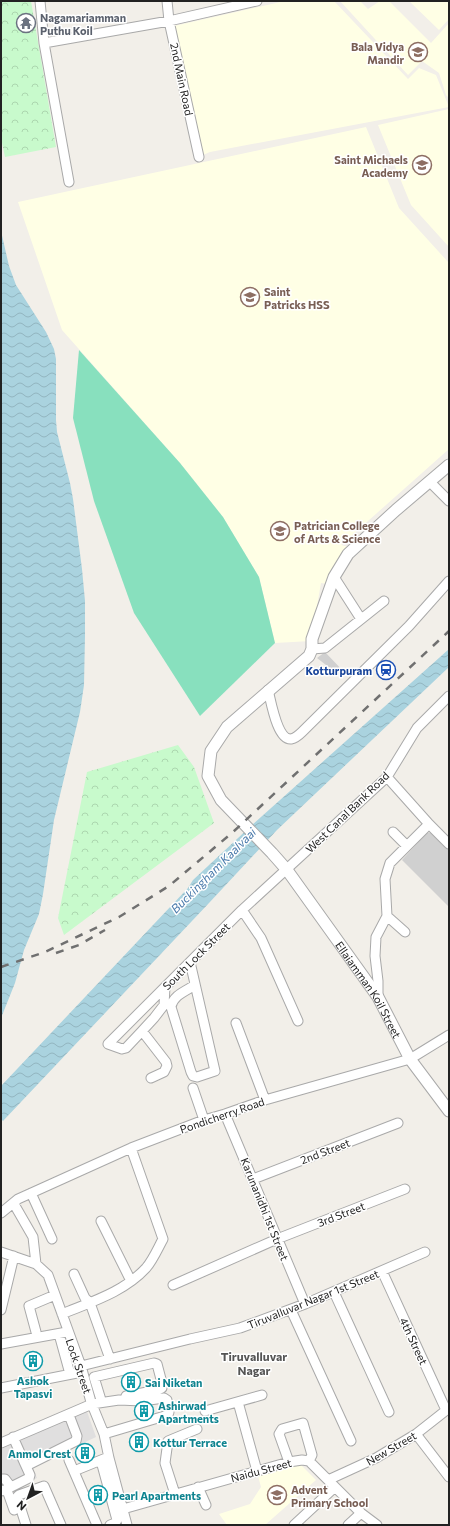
<svg xmlns="http://www.w3.org/2000/svg" width="450" height="1526" viewBox="0 0 450 1526" font-family="Commissioner,sans-serif">
<style>
.residential{fill:#e0dfdf}
.education{fill:#ffffe5}
.religious{fill:#d0d0d0}
.park{fill:url(#park-crowns)}
.pitch{fill:#88e0be}
.water{fill:url(#water-waves)}
.lines{fill:none;stroke-linecap:round;stroke-linejoin:round}
.minor-casing{stroke:#a9a9a9;stroke-width:11}
.tertiary-casing{stroke:#a9a9a9;stroke-width:13}
.minor{stroke:#fff;stroke-width:9}
.tertiary{stroke:#fff;stroke-width:11}
.rail{stroke:#707070;stroke-width:2.5;stroke-dasharray:8 8;stroke-linecap:butt}
.labels{text-anchor:middle;dominant-baseline:central;stroke-width:3;stroke-linejoin:round;paint-order:stroke}
.worship-label{font-size:11px;font-weight:bold;fill:#5b616d;stroke:#fff;text-anchor:start}
.education-label{font-size:11px;font-weight:bold;fill:#785e54;stroke:#fff;text-anchor:start}
.street-label{font-size:11px;fill:#222;stroke:#fff}
.transit-label{font-size:11px;font-weight:bold;fill:#164399;stroke:#fff;text-anchor:end}
.culture-label{font-size:11px;font-weight:bold;fill:#0d838f;stroke:#fff;text-anchor:start}
.water-label{font-size:12px;font-style:italic;fill:#4a7aab;stroke:#fff}
.neighbourhood-label{font-size:12px;font-weight:bold;fill:#555;stroke:#fff}
</style>
<defs>
<pattern id="park-crowns" width="20" height="18" patternUnits="userSpaceOnUse"><rect width="20" height="18" fill="#c8facc"/><path d="M2 6a3 3 0 1 1 6 0M12 15a3 3 0 1 1 6 0" fill="none" stroke="#acd6af"/></pattern>
<pattern id="water-waves" width="16" height="10" patternUnits="userSpaceOnUse"><rect width="16" height="10" fill="#aad3df"/><path d="M0 5q4-4 8 0t8 0" fill="none" stroke="#92b5bf"/></pattern>
</defs>
<rect width="100%" height="100%" fill="#f2efe9"/>
<!-- residential -->
<path class="residential" d="M84 1403 96 1437 32 1467 37 1478 8 1490 4 1483 1 1484V1439Z"/>
<!-- education -->
<path class="education" d="M285 1H334L408 79 419 68 436 75 449 107 210 152 203 155 174 26Z
M340 1H360L368 9 380 1H389L431 43 449 23V98L446 95 439 73 422 61 408 75Z
M409 1H449V19L439 30Z
M449 109V247L411 205 378 125Z
M366 127 399 208 449 263V449L341 545 349 547 327 584 321 583 311 641 275 643 259 577 223 517 180 463 62 330 18 202Z
M299 1463 316 1480 265 1525H227L219 1514 250 1504 261 1487 258 1476Z"/>
<!-- religious -->
<path class="religious" d="M325 652 344 672 339 675 317 658Z
M437 832 449 844V907L402 860 427 833Z"/>
<!-- park -->
<path class="park" d="M1 1H31L56 147 5 157 1 138Z
M178 745 194 767 214 823 64 935 58 918 87 772Z"/>
<!-- pitch -->
<path class="pitch" d="M79 350 180 463 223 517 259 577 275 643 200 716 134 613 94 501 73 418Z"/>
<!-- water -->
<path class="water" d="M1 231 9 266 16 285 46 332 54 349 56 359V420L57 432 70 483 73 499 82 569 85 601V636L84 685 80 712 54 820 43 894 39 914 24 950 15 983 1 1018Z
M449 649V667L277 830 209 903 3 1121 1 1119V1086L188 888 193 880 252 825Z"/>
<g class="lines">
<defs>
<path id="minor" d="M40 1 44 43 69 182
M167 1 169 21 199 157
M44 43 169 21 257 1
M430 482 449 501
M334 577 361 619
M312 649 325 648 384 601
M268 690C271 701 277 740 291 739 296 738 299 735 302 732L409 626 449 581
M387 777 429 824 449 844
M393 832 407 846
M242 910 261 938 298 1021
M387 916 405 932
M190 962 215 1071 197 1077 193 1076 191 1072 171 1007C173 995 186 991 195 985
M378 997V981L375 956 376 937 387 916 385 879 390 863 429 824
M236 1023 265 1100
M142 1031 126 1048 122 1049 108 1044 242 910 387 777 417 728 449 696
M151 1078 164 1072 167 1066 166 1062 142 1031 154 1018 164 1005 165 987
M193 1088 204 1120
M225 1114 305 1304
M253 1179 398 1123
M31 1193 52 1239
M14 1204 33 1237 36 1264
M1 1213 18 1199 131 1148 204 1120 225 1114 265 1100 410 1059 449 1035
M101 1221 131 1281
M1 1252 36 1264 48 1275 81 1366 91 1402 104 1434 109 1458 127 1525
M382 1271 446 1410
M74 1274 85 1298 90 1303 110 1359
M173 1285 277 1239 405 1189
M334 1292 389 1412
M1 1310 14 1256
M291 1310 351 1441
M62 1314C91 1302 124 1292 146 1268 153 1260 158 1248 163 1239L131 1148
M36 1332 29 1306 55 1295
M59 1334 70 1374
M1 1344 67 1332
M81 1366 190 1339 240 1328 305 1304 425 1252
M1 1388 82 1372
M101 1400 94 1377 154 1363 157 1364 162 1383V1388L158 1390 126 1396
M238 1402 257 1471
M205 1411 262 1395
M416 1434 449 1477
M13 1437 25 1464 28 1465 76 1441 77 1436 69 1415
M1 1443 92 1404 119 1400 142 1401 164 1398 167 1400 169 1412 168 1415 104 1434
M69 1460 97 1525
M101 1461 117 1520 115 1523 110 1525
M289 1462 279 1434 282 1429 303 1423 312 1455 309 1461
M74 1471 106 1458
M1 1479H5L11 1487 29 1478 30 1475 25 1464
M328 1480 376 1458 416 1434 449 1408
M198 1487 206 1505
M1 1491 4 1490 8 1493 14 1510
M175 1494 165 1463 168 1441 197 1429
M123 1509 289 1462 302 1460 309 1461 361 1513 377 1525
M26 1525 17 1497 19 1495 44 1486 61 1525
M294 1525 335 1487
M348 1525 361 1513"/>
<g id="tertiary">
<path id="s1" d="M449 465 396 510 348 554 334 577 312 639V649L309 656 227 727 211 751 208 776 221 800 272 853 287 870 378 997 410 1059 449 1111"/>
</g>
</defs>
<!-- minor casing -->
<use href="#minor" class="minor-casing"/>
<!-- tertiary casing -->
<use href="#tertiary" class="tertiary-casing"/>
<!-- minor -->
<use href="#minor" class="minor"/>
<!-- tertiary -->
<use href="#tertiary" class="tertiary"/>
<!-- rail -->
<path class="rail" d="M56 953 79 945 105 930
M1 967 45 952 119 917 169 886 233 832 449 631"/>
</g>
<!-- icons -->
<defs>
<symbol id="temple-ring" viewBox="-11 -11 22 22"><circle r="9.5" fill="#fff" stroke="#6b7280" stroke-width="1.5"/><path d="M0-6L5-2H3V0L6.5 2.5H4V6H1.5V3h-3V6H-4V2.5H-6.5L-3 0V-2H-5Z" fill="#6b7280"/></symbol>
<symbol id="school-ring" viewBox="-11 -11 22 22"><circle r="9.5" fill="#fff" stroke="#8d6e63" stroke-width="1.5"/><path d="M0-5L7-2L0 1L-7-2ZM-4 1L0 2.5L4 1V4Q0 6-4 4Z" fill="#8d6e63"/></symbol>
<symbol id="university-ring" viewBox="-11 -11 22 22"><circle r="9.5" fill="#fff" stroke="#8d6e63" stroke-width="1.5"/><path d="M0-5L7-2L0 1L-7-2ZM-4 1L0 2.5L4 1V4Q0 6-4 4Z" fill="#8d6e63"/></symbol>
<symbol id="station-ring" viewBox="-11 -11 22 22"><circle r="9.5" fill="#fff" stroke="#1a4fb4" stroke-width="1.5"/><path d="M-3-6H3Q5-6 5-4V2Q5 4 3 4L4.5 6H3L1.5 4h-3L-3 6H-4.5L-3 4Q-5 4-5 2V-4Q-5-6-3-6ZM-3.5-4v3h7v-3ZM-3.5 1v1.5H-2V1ZM2 1v1.5H3.5V1Z" fill="#1a4fb4"/></symbol>
<symbol id="building-ring" viewBox="-11 -11 22 22"><circle r="9.5" fill="#fff" stroke="#0f9aa8" stroke-width="1.5"/><path d="M-4-6H4V6H1V3H-1V6H-4ZM-2.5-4.3h1.7v1.8h-1.7ZM.8-4.3h1.7v1.8H.8ZM-2.5-1h1.7V.8h-1.7ZM.8-1h1.7V.8H.8Z" fill="#0f9aa8"/></symbol>
</defs>
<g fill-rule="evenodd">
<use href="#temple-ring" x="15" y="12" width="22" height="22"/>
<use href="#school-ring" x="407" y="41" width="22" height="22"/>
<use href="#school-ring" x="411" y="154" width="22" height="22"/>
<use href="#school-ring" x="239" y="286" width="22" height="22"/>
<use href="#university-ring" x="269" y="520" width="22" height="22"/>
<use href="#station-ring" x="375" y="659" width="22" height="22"/>
<use href="#building-ring" x="22" y="1350" width="22" height="22"/>
<use href="#building-ring" x="120" y="1371" width="22" height="22"/>
<use href="#building-ring" x="133" y="1400" width="22" height="22"/>
<use href="#building-ring" x="128" y="1431" width="22" height="22"/>
<use href="#building-ring" x="74" y="1442" width="22" height="22"/>
<use href="#building-ring" x="87" y="1484" width="22" height="22"/>
<use href="#school-ring" x="266" y="1484" width="22" height="22"/>
</g>
<g class="labels">
<!-- worship labels -->
<g class="worship-label">
<text x="40" y="17">Nagamariamman<tspan x="40" dy="13">Puthu Koil</tspan></text>
</g>
<!-- education labels -->
<g class="education-label">
<text x="404" y="46" text-anchor="end">Bala Vidya<tspan x="404" dy="13">Mandir</tspan></text>
<text x="408" y="159" text-anchor="end">Saint Michaels<tspan x="408" dy="13">Academy</tspan></text>
<text x="264" y="291">Saint<tspan x="264" dy="13">Patricks HSS</tspan></text>
<text x="294" y="525">Patrician College<tspan x="294" dy="13">of Arts &amp; Science</tspan></text>
<text x="291" y="1489">Advent<tspan x="291" dy="13">Primary School</tspan></text>
</g>
<!-- street labels -->
<g class="street-label">
<text transform="translate(182 79) rotate(78)">2nd Main Road</text>
<text transform="translate(347 812) rotate(-44)">West Canal Bank Road</text>
<text transform="translate(196 956) rotate(-45)">South Lock Street</text>
<text stroke="none"><textPath href="#s1" startOffset="676">Ellaiamman Koil Street</textPath></text>
<text transform="translate(222 1115) rotate(-19)">Pondicherry Road</text>
<text transform="translate(325 1151) rotate(-21)">2nd Street</text>
<text transform="translate(265 1209) rotate(68)">Karunanidhi 1st Street</text>
<text transform="translate(341 1214) rotate(-21)">3rd Street</text>
<text transform="translate(313 1299) rotate(-22)">Tiruvalluvar Nagar 1st Street</text>
<text transform="translate(414 1341) rotate(65)">4th Street</text>
<text transform="translate(79 1366) rotate(71)">Lock Street</text>
<text transform="translate(391 1448) rotate(-30)">New Street</text>
<text transform="translate(261 1470) rotate(-15)">Naidu Street</text>
</g>
<!-- transit labels -->
<g class="transit-label">
<text x="372" y="670">Kotturpuram</text>
</g>
<!-- culture labels -->
<g class="culture-label">
<text x="33" y="1380" text-anchor="middle">Ashok<tspan x="33" dy="13">Tapasvi</tspan></text>
<text x="145" y="1382">Sai Niketan</text>
<text x="158" y="1405">Ashirwad<tspan x="158" dy="13">Apartments</tspan></text>
<text x="153" y="1442">Kottur Terrace</text>
<text x="71" y="1453" text-anchor="end">Anmol Crest</text>
<text x="112" y="1495">Pearl Apartments</text>
</g>
<!-- water labels -->
<g class="water-label">
<text transform="translate(213 870) rotate(-45)">Buckingham Kaalvaai</text>
</g>
<!-- neighbourhood labels -->
<g class="neighbourhood-label">
<text x="254" y="1356">Tiruvalluvar<tspan x="254" dy="14">Nagar</tspan></text>
</g>
</g>
<!-- border -->
<rect width="450" height="1526" fill="none" stroke="#222222" stroke-width="4"/>
<!-- north arrow -->
<g transform="translate(28 1498) rotate(221)" stroke="#ffffff" stroke-width="3" paint-order="stroke">
<path d="M0-3L7 15L0 10L-7 15Z" fill="#222222"/>
<text y="-6" font-size="11" font-weight="bold" text-anchor="middle" fill="#222222">N</text>
</g>
</svg>
